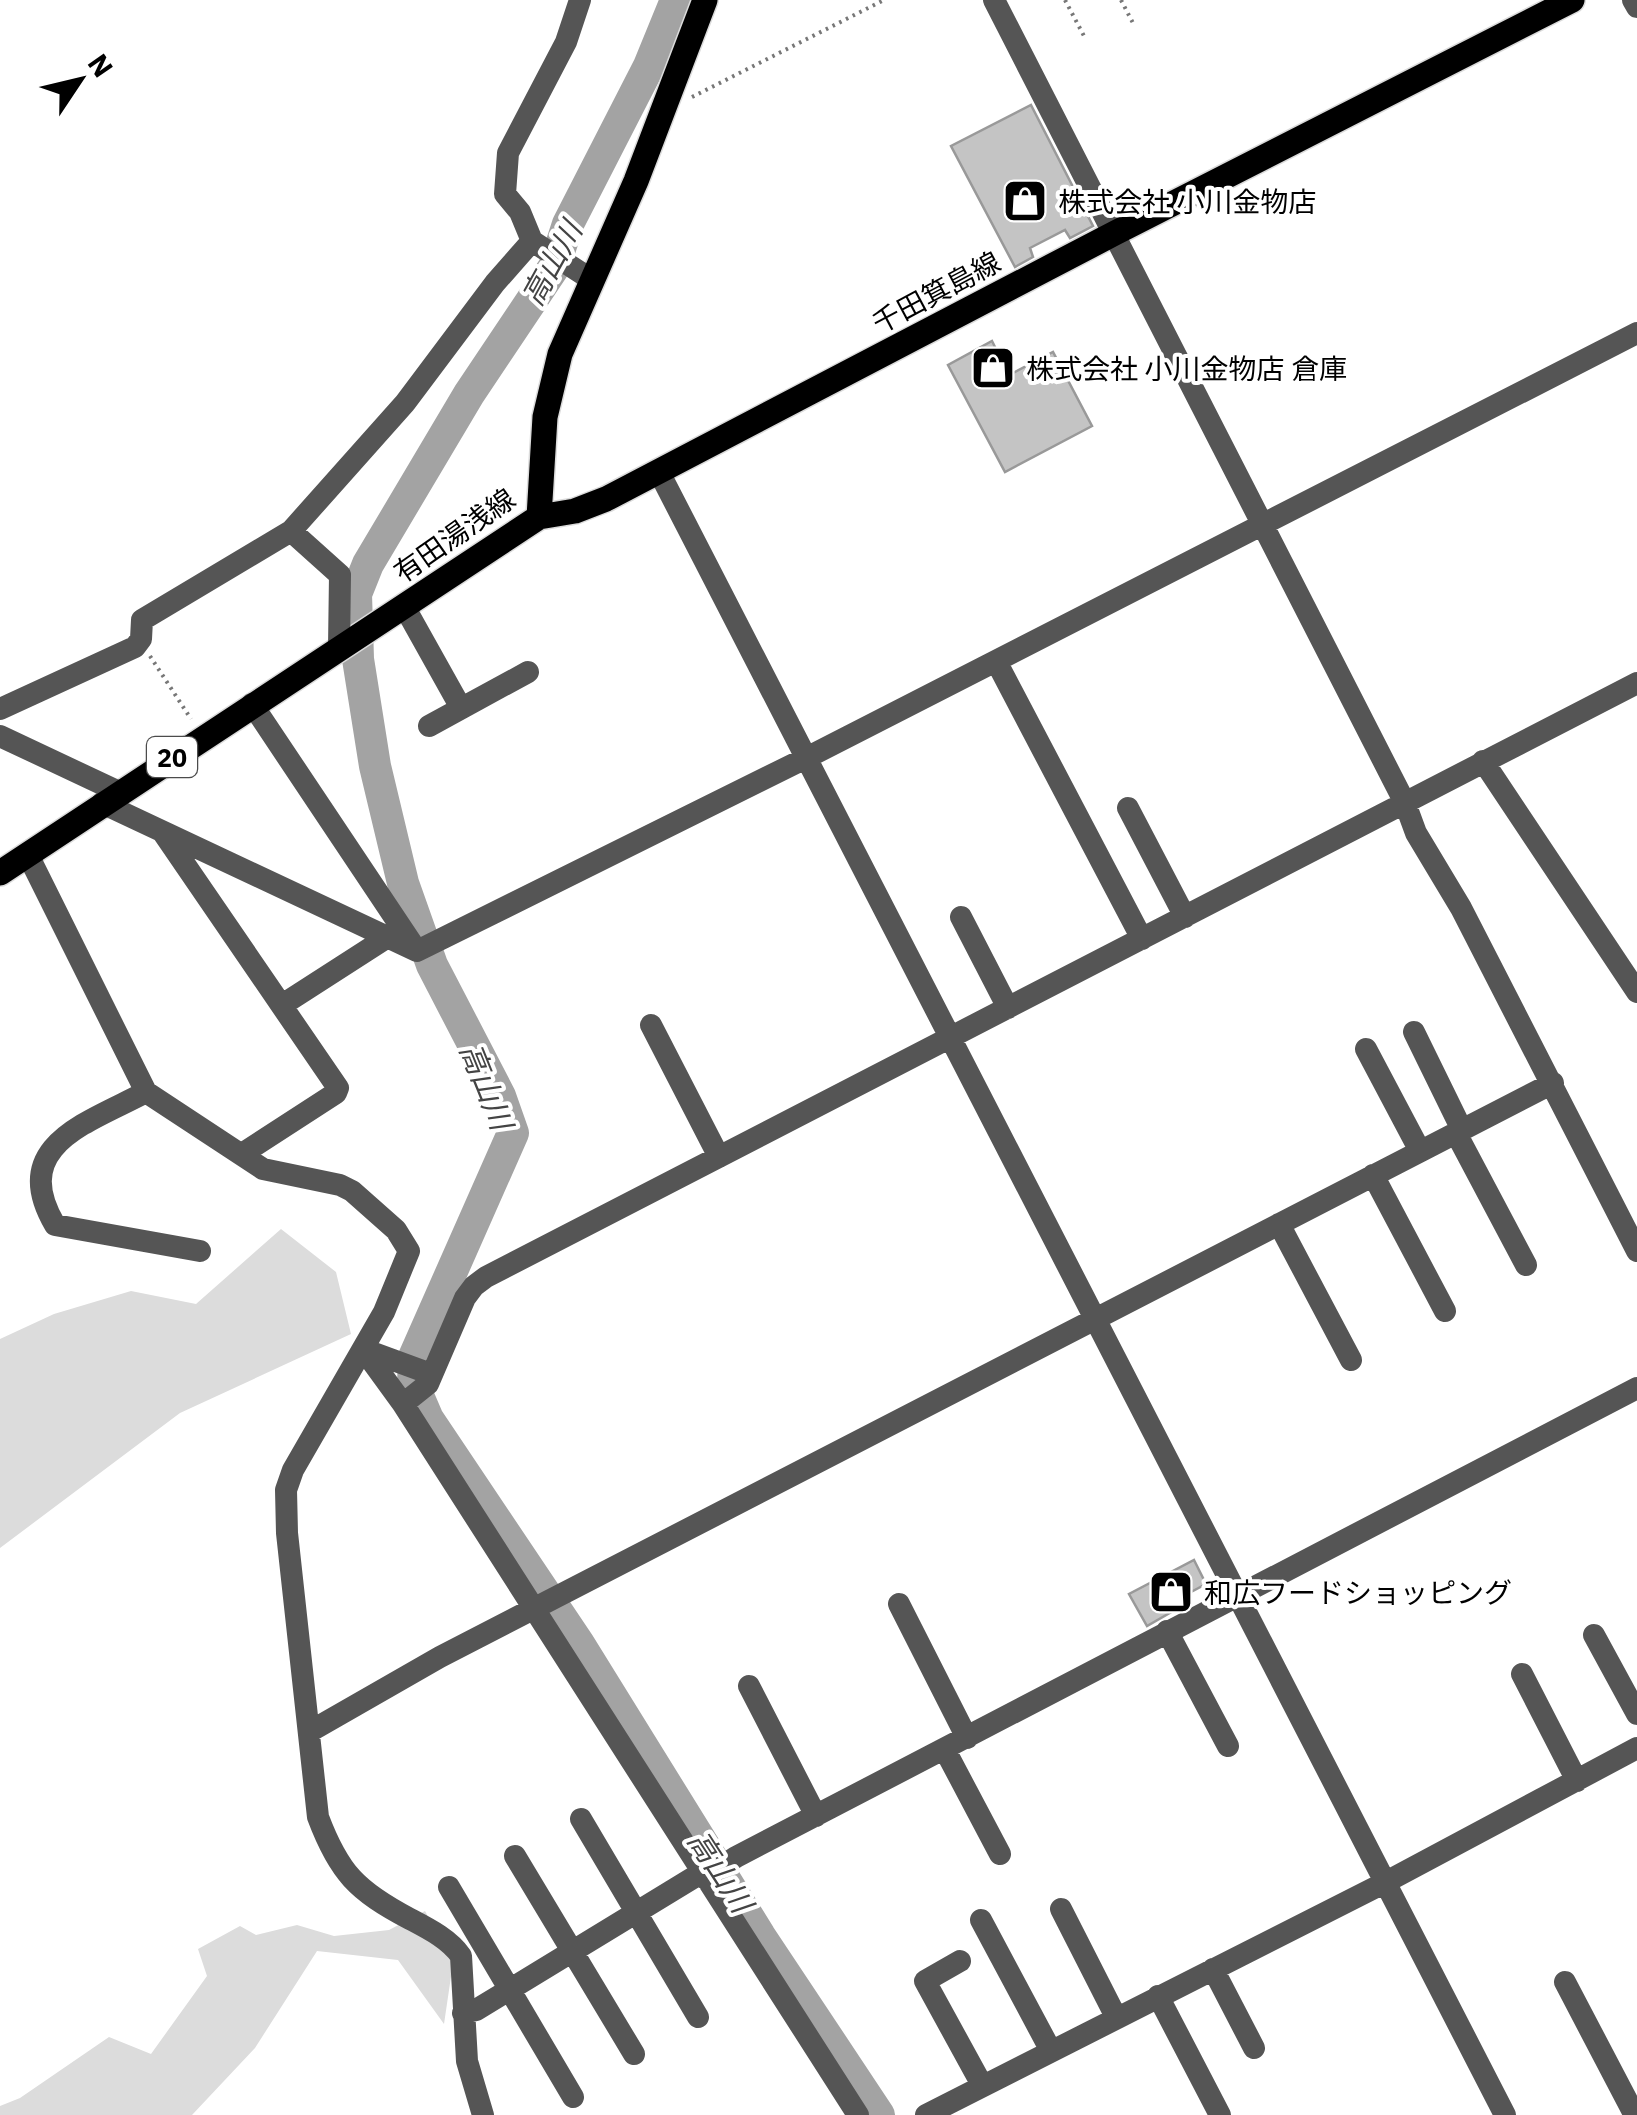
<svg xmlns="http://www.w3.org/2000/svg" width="1637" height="2115" viewBox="0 0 1637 2115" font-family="'IBM Plex Sans','Noto Sans JP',sans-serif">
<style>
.green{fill:#dcdcdc}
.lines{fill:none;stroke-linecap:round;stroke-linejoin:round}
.river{stroke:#a3a3a3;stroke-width:32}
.building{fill:#c4c4c4;stroke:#999;stroke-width:2.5}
.major-casing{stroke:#dbdbdb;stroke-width:28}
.path{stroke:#777;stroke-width:4;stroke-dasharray:2.5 5;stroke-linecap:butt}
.minor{stroke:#555;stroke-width:22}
.major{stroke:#000;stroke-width:25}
.labels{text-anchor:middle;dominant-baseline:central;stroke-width:8;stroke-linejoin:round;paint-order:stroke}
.shield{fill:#fff;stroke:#4c4c4c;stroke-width:2.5}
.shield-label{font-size:25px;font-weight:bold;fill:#000}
.poi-label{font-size:28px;fill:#000;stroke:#fff;text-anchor:start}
.street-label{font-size:28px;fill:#000;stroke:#fff}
.water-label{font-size:30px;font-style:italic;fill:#444;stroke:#fff}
</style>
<rect width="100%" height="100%" fill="#fff"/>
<!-- green -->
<path class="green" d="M281 1229 336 1272 351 1334 180 1413 0 1548V1339L54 1314 131 1291 196 1304Z
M425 1911 453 1963 444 2024 398 1960 317 1951 255 2048 192 2115H0V2106L20 2098 109 2037 151 2054 207 1976 198 1949 240 1926 256 1935 297 1925 334 1936 389 1930Z"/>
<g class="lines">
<!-- river -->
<path class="river" d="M676 0 649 66 568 224 554 267 469 394 368 564 356 594 358 659 375 766 403 883 432 965 500 1096 513 1133 414 1357 413 1384 428 1419 579 1644 760 1936 879 2115"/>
</g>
<!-- building -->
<path class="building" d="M1031 105 1093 226 1070 238 1065 230 1030 248 1033 257 1015 267 951 146Z
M992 341 1009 375 1053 352 1092 426 1005 472 948 365Z
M1194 1560 1206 1584 1176 1600 1180 1607 1147 1626 1129 1594Z"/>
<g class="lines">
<defs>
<path id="major" d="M539 517 545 417 560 354 636 181 705 0
M0 873 539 517 575 511 606 499 1115 233 1572 0"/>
</defs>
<!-- major casing -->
<use href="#major" class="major-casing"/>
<!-- path -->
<path class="path" d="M1065 0 1084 36
M1121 0 1134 25
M692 97 884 0
M150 656 191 719"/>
<!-- minor -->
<path class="minor" d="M580 0 566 42 508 153 505 194 520 212 532 241 592 280
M994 0 1405 803 1416 833 1461 908 1637 1251
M1633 0 1637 7
M659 472 1505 2115
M291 531 340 575 339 647
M404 606 461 708
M996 661 1142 939
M252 704 415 948
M0 709 135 647 141 639 142 620 291 531 405 403 495 283 532 241
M429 726 528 672
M0 736 119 792
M1483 761 1637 992
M102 803 417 951 806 758 1637 333
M1128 808 1185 917
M164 834 338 1088 336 1093 242 1154
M28 855 146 1092 263 1169 340 1185 352 1191 396 1230 409 1251 384 1312 293 1470 286 1490 287 1533 318 1817C339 1873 357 1891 410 1919 429 1929 449 1939 461 1956L467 2061 483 2115
M961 917 1008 1008
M282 1005 397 931
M651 1025 719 1157
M1414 1032 1462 1130
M1366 1049 1420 1151
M146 1092C88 1123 8 1145 55 1225L200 1251
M1456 1133 1526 1265
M1373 1175 1445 1311
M1279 1224 1351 1360
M431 1374 363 1349 403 1404 858 2115
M403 1404 428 1384 465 1298 474 1286 486 1277 1637 683
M899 1604 967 1738
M1167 1631 1228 1746
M1594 1635 1637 1714
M1522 1674 1577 1781
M749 1686 816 1816
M309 1732 440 1657 1553 1083
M945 1750 1000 1854
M581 1819 698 2017
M515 1856 634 2054
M704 1878 736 1857 1637 1388
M449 1887 573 2097
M1061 1909 1116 2017
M981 1920 1051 2051
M960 1961 925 1981 982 2085
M1213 1969 1254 2048
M1565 1982 1632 2110
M1158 1996 1220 2115
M463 2013 476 2010 701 1873
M926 2115 1386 1882 1637 1748"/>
<!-- major -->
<use href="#major" class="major"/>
</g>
<!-- icons -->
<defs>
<symbol id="shop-square" viewBox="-11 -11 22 22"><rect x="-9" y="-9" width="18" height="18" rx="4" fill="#000" stroke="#fff"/><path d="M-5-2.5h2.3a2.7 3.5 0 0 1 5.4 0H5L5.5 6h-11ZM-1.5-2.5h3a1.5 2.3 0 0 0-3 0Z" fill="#fff"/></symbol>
</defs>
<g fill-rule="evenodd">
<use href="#shop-square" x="1000" y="176" width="50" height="50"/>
<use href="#shop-square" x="968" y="343" width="50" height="50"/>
<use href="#shop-square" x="1146" y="1567" width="50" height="50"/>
</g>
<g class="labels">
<!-- shield labels -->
<rect class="shield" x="147" y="737" width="50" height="40" rx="8"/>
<g class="shield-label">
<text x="172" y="757">20</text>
</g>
<!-- poi labels -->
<g class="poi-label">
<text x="1058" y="201">株式会社 小川金物店</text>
<text x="1026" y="368">株式会社 小川金物店 倉庫</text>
<text x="1204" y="1592">和広フードショッピング</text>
</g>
<!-- street labels -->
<g class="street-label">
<text transform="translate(936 292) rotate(-28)">千田箕島線</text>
<text transform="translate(454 535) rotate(-35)">有田湯浅線</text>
</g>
<!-- water labels -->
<g class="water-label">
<text transform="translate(551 263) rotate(-61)">高山川</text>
<text transform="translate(487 1086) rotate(68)">高山川</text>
<text transform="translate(721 1871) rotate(57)">高山川</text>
</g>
</g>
<!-- north arrow -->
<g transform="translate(80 80) rotate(55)" stroke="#ffffff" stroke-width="8" paint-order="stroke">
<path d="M0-8L18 38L0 25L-18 38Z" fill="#000000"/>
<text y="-15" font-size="28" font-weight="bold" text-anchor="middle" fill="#000000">N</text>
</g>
</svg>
